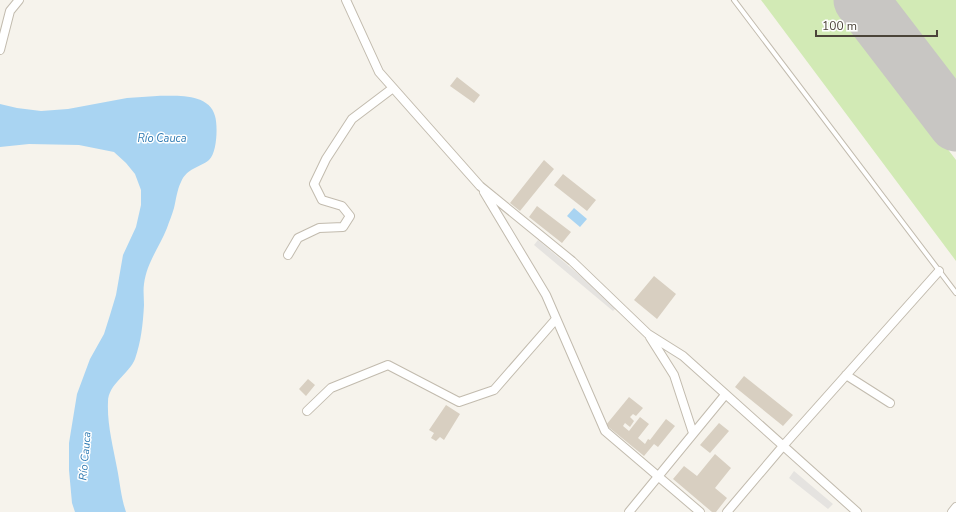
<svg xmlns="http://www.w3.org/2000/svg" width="956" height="512" viewBox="0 0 956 512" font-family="'Nunito Sans',sans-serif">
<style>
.green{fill:#d2eab5}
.parking{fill:#e5e3e0}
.water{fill:#a9d4f2}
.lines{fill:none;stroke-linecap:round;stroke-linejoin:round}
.runway{stroke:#c8c6c3;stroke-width:55}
.building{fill:#d8cfc1}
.service-casing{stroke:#c2bbae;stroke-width:6}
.minor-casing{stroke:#c2bbae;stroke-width:10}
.service{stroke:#fff;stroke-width:4}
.minor{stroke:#fff;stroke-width:8}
.labels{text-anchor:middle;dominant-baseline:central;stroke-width:3;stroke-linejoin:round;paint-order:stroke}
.water-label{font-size:11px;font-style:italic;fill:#2e7ab2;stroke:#fff}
</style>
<rect width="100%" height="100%" fill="#f6f3ec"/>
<!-- green -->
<path class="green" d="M761 0H834L956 160V261Z
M894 0H956V81Z"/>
<!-- parking -->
<path class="parking" d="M538 240 617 307 613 311 534 245Z
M794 471 833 504 828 509 789 478Z"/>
<!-- water -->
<path class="water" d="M157 96C176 96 209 93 215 116 218 126 217 153 209 160 199 168 187 168 181 182 177 190 176 200 174 208 172 215 169 222 167 228 159 248 147 262 144 284 143 291 144 298 144 305 143 324 141 342 135 359 129 374 108 384 108 402 107 424 113 446 117 468 120 483 121 497 126 512H75L72 503 69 470V443L77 394 90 359 104 334 110 315 116 295 123 255 136 227 141 205V190L135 174 126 163 114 152 79 145 29 144 0 147V104L17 108 41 111 68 109 127 98Z
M574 208 587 219 580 227 567 216Z"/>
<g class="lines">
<!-- runway -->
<path class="runway" d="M861 0 956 124"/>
</g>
<!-- building -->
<path class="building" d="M457 77 480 95 474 103 450 86Z
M544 160 554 169 520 211 510 203Z
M563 174 596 200 587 211 554 185Z
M537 206 571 232 562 243 529 217Z
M654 276 676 294 657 319 634 300Z
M744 376 793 415 783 426 735 387Z
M308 379 315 385 306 396 299 389Z
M629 397 643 408 636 416 633 414 630 417 634 421 630 427 625 423 623 426 629 431 640 417 649 424 638 438 645 444 648 439 650 440 666 419 675 426 658 447 654 444 644 456 606 425Z
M446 405 460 414 444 440 440 437 436 441 431 438 434 433 429 430Z
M719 423 729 431 710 453 700 445Z
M715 454 731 468 715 488 727 498 716 512H712L673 479 684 466 697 476Z"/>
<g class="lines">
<defs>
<path id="service" d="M734 0 956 293"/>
<path id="minor" d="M346 0 379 72 480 186 572 261 648 334 683 356 857 512
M0 50 10 11 19 0
M484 192 546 295 605 431 700 512
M288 255 298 238 319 228 343 227 350 216 342 206 322 200 314 184 326 159 352 119 393 88
M650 337 674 375 693 433
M846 375 890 403
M307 411 331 388 388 365 459 402 494 390 556 319
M629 512 725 395
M727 512 783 446 939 271
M952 512 956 507"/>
</defs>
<!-- service casing -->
<use href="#service" class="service-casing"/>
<!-- minor casing -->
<use href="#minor" class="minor-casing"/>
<!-- service -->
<use href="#service" class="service"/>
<!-- minor -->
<use href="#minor" class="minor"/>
</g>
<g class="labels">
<!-- water labels -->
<g class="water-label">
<text x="162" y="138">Río Cauca</text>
<text transform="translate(85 456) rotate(-85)">Río Cauca</text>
</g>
</g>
<!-- scale -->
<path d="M816 30v6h121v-6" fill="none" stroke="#4b4439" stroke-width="2"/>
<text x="822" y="30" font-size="12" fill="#4b4439" stroke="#ffffff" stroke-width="3" paint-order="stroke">100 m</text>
</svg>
